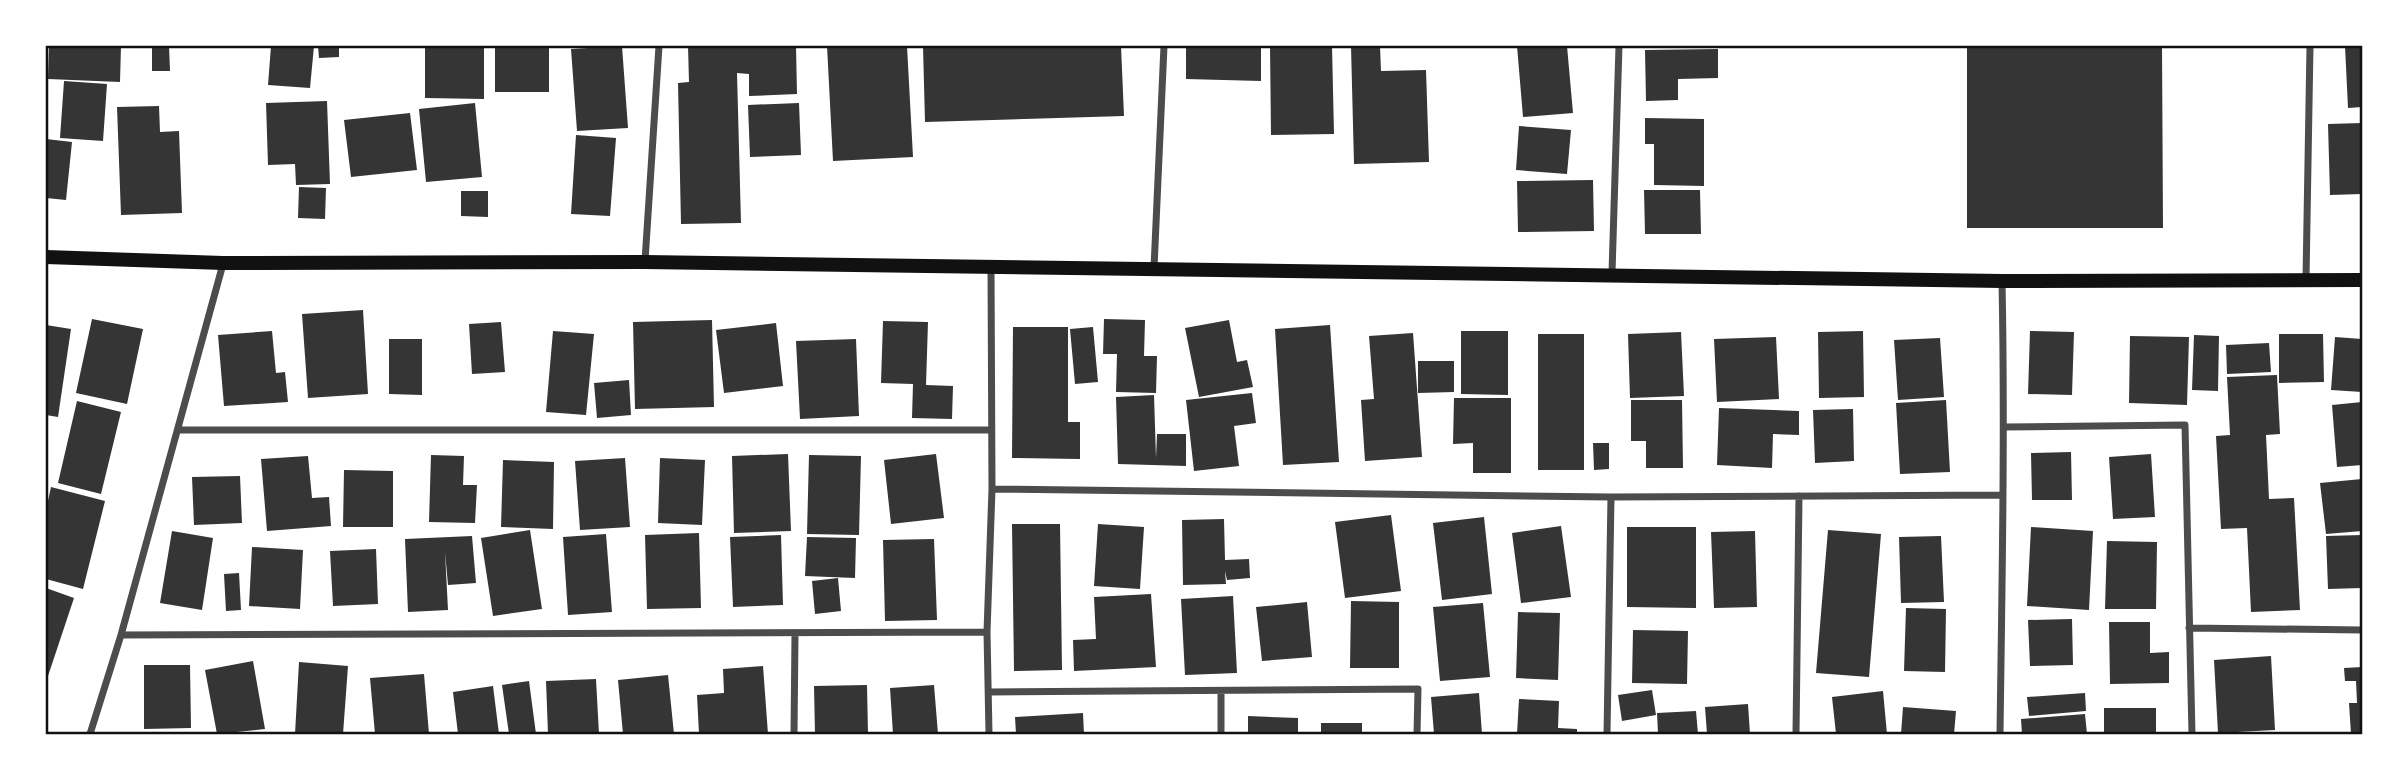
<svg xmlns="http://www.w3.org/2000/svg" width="2408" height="780" viewBox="0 0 2408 780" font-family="'Fira Sans Condensed',sans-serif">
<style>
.building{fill:#353535}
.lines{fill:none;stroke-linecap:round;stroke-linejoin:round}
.minor{stroke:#4c4c4c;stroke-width:7}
.secondary{stroke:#111;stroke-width:14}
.neatline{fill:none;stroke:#111;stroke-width:2.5}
</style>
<rect width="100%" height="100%" fill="#fff"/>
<!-- building -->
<path class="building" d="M49 46H121L120 82 48 79Z
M152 46H169L170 71H152Z
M271 46H314L310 88 268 85Z
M318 46H339V57L319 58Z
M425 46H484V99L425 98Z
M495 46H549V92H495Z
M622 46 628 128 577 131 571 49Z
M688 46H796L797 94 749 96V74L737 73 741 223 681 224 678 83 689 82Z
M827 46H907L913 157 833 161Z
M923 46H1121L1124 116 925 122Z
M1186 46H1261V81L1186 79Z
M1270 46H1332L1334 134 1271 135Z
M1351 46H1380L1381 71 1426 70 1429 162 1354 164Z
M1517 46H1567L1573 113 1523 117Z
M1967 46H2162L2163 228H1967Z
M2345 46H2362V107L2348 108Z
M1718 49V78L1678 79V100L1646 101 1645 50Z
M64 81 107 84 103 141 60 138Z
M327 101 330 184 296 185 295 164 268 165 266 103Z
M475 103 482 177 426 182 419 109Z
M799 103 801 155 750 157 748 105Z
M159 106 160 132 179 131 182 213 121 215 117 107Z
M410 113 417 170 351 177 344 120Z
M1645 118 1704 119V186L1654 185V144H1645Z
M2362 123V194L2330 195 2328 124Z
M1519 126 1571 130 1567 174 1516 170Z
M576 135 616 138 610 216 571 214Z
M46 139 72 142 66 200 46 198Z
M1593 180 1594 231 1518 232 1517 181Z
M299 187 326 188 325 219 298 218Z
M1644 190H1700L1701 234H1645Z
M461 191H488V217L461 216Z
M363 310 368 394 308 398 302 314Z
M92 319 143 329 127 404 76 393Z
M1104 319 1145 320 1144 356H1157L1156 393 1116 392 1117 354H1103Z
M712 320 714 407 635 409 633 322Z
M1229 320 1237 362 1247 360 1253 387 1199 397 1185 328Z
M883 321 928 322 926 385 953 386 952 419 912 418 913 384 881 383Z
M501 322 505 372 472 374 469 324Z
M776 323 783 386 724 393 716 330Z
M46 325 71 329 58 417 46 415Z
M1330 325 1339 462 1283 465 1275 329Z
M1013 327H1068V422H1080V459L1012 458Z
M1093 327 1098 382 1075 384 1070 329Z
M272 331 276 373 285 372 288 402 224 406 218 335Z
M553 331 594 334 586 415 546 412Z
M1461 331H1508V395L1461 394Z
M1863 331 1864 397 1819 398 1818 332Z
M2030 331 2074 332 2072 395 2028 394Z
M1681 332 1684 396 1630 398 1628 334Z
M1413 333 1422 457 1365 461 1361 400 1374 399 1369 336Z
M1538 334H1584V470H1538Z
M2279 334H2323L2324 382 2279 383Z
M2194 335 2219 336 2218 391 2192 390Z
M2130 336 2189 337 2187 405 2129 403Z
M1776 337 1779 399 1717 402 1714 339Z
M2335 337 2362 339V392L2331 390Z
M1940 338 1944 397 1898 400 1894 340Z
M389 339H422V395L389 394Z
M856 339 859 416 800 419 796 341Z
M2269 343 2271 372 2227 374 2226 345Z
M1418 361H1454V392L1418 393Z
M2277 375 2280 434 2266 435 2269 499 2294 498 2300 610 2251 612 2247 528 2221 529 2216 436 2230 435 2227 377Z
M629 380 631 415 597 418 594 383Z
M1252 393 1256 423 1234 426 1239 466 1194 471 1186 400Z
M1154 395 1156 458 1157 434H1186V466L1118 464 1116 397Z
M1454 398H1511V473H1473V443L1453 444Z
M1631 400H1682L1683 468H1646V441H1631Z
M1946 400 1950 472 1900 474 1896 403Z
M77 401 121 412 101 494 58 483Z
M2362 402V465L2337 467 2332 405Z
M1719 408 1799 411V435L1773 434 1772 468 1717 465Z
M1853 409 1854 461 1815 463 1813 410Z
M1593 443H1609V469L1594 470Z
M2071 452 2072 500H2032L2031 453Z
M788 454 791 531 734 533 732 456Z
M936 454 944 518 891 524 884 460Z
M2151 454 2155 517 2113 519 2109 457Z
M431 455 464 456 463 485H477L475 523 429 522Z
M809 455 861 456 859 535 807 534Z
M308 456 312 498 329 497 331 526 267 531 261 459Z
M625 458 630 527 580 530 575 461Z
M660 458 705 460 702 525 658 523Z
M503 460 554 462 553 529 501 527Z
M344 470 393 471V527H343Z
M240 476 242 523 194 525 192 477Z
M2362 479V531L2326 534 2320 483Z
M51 487 105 501 83 589 46 579V510Z
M1391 515 1401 591 1345 598 1335 522Z
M1484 517 1492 594 1442 600 1433 523Z
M1224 519 1225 560 1249 559 1250 578 1227 580 1225 571 1226 584 1183 585 1182 520Z
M1012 524H1060L1062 670 1014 671Z
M1098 524 1144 527 1140 589 1094 586Z
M1561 526 1571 597 1521 603 1512 533Z
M1627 527H1696V608L1627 607Z
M2031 527 2093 531 2089 610 2027 606Z
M530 530 542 609 493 616 481 538Z
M1828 530 1881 534 1869 677 1816 673Z
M172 531 213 538 202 610 160 603Z
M1755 531 1757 607 1714 608 1711 532Z
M699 533 701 608 647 609 645 535Z
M606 534 612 612 568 615 563 537Z
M781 535 783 605 733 607 730 537Z
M2362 535V588L2328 589 2326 536Z
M472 536 476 583 448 585 445 552 448 610 408 612 405 539Z
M1941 536 1944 602 1901 603 1899 537Z
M807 537 856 538 855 578 805 576Z
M934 539 937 620 885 621 883 540Z
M2107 541 2157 542 2156 609H2105Z
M252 547 303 550 300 609 249 606Z
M376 549 378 604 333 606 330 551Z
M239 573 241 610 226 611 224 574Z
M838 578 841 611 815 614 812 581Z
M46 588 74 598 48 676 46 675Z
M1151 594 1156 667 1074 671 1073 640 1096 639 1094 597Z
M1233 596 1237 673 1185 675 1181 599Z
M1351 601 1399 602V668H1350Z
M1307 602 1312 657 1262 661 1256 607Z
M1483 603 1490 677 1440 681 1433 607Z
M1906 608 1946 609 1945 672 1904 671Z
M1518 612 1560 613 1558 680 1516 678Z
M2072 619 2073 665 2030 666 2028 620Z
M2109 622H2150V653L2169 652V683L2110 684Z
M1633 630 1688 631 1687 684 1632 683Z
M2271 656 2275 730 2218 733 2214 660Z
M253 661 265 729 217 734 205 670Z
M299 662 348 666 343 734H295Z
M144 665H190L191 728 144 729Z
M763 666 768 734H699L697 695 724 693 723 669Z
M2362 667V734H2351L2349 703H2357L2356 681H2345L2344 668Z
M424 674 429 734H375L370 678Z
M668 675 674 734H623L618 680Z
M596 679 599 734H548L546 681Z
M529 681 536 734H509L502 685Z
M867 685 868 734H815L814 686Z
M934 685 938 734H893L890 688Z
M493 686 499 734H458L453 692Z
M1652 690 1656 715 1622 721 1618 695Z
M1883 691 1887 734H1836L1832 697Z
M1479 693 1482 734H1434L1431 697Z
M2085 693 2086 711 2029 716 2027 697Z
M1519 699 1559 701 1558 728 1577 729V734H1517Z
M1748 704 1750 734H1707L1705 707Z
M1903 707 1956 711 1954 734H1901Z
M2104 708H2156V734H2104Z
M1696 711 1698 734H1658L1657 713Z
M1083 713 1084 734H1016L1015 717Z
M2085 714 2087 734H2022L2021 719Z
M1248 716 1298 718V734H1248Z
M1321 723H1362V734H1321Z"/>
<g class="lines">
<!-- minor -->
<path class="minor" d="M645 261 659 46
M1154 268 1164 46
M1612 273 1619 46
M2306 279 2310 46
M2005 427 2185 425 2192 734
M178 430H991
M992 489 1611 497 2001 495
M2189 628 2362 630
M121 635 987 632
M990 692 1418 689 1417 734
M90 734 121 635 223 264
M794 734 795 634
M989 734 987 632 992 489 991 266
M1221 734V692
M1607 734 1611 497
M1796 734 1799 496
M2000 734C2002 583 2005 432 2002 281"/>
<!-- secondary -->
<path class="secondary" d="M46 257 223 263 645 262 2002 281 2362 280"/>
</g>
<!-- border -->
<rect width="2408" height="780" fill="none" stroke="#ffffff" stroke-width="94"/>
<rect x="47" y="47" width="2314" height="686" class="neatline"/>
</svg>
